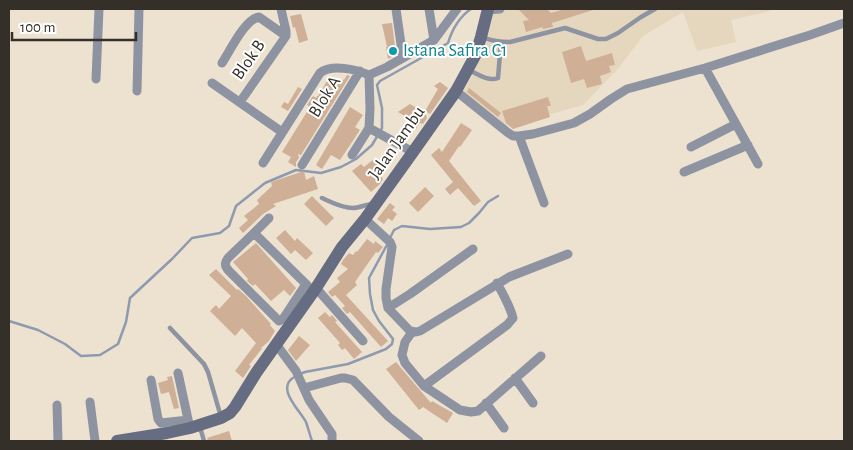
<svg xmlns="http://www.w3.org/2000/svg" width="853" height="450" viewBox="0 0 853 450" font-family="'Alegreya Sans',sans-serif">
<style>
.built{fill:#e4d7bd}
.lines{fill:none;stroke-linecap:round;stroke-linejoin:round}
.stream{stroke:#8e9aaf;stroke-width:2.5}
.building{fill:#cfaf96}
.lane{stroke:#8e93a2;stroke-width:4.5}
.street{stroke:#8e93a2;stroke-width:9}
.secondary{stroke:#666c81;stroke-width:12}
.culture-dot{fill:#0f9aa8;stroke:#fff;stroke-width:2}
.labels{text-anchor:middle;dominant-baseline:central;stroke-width:4;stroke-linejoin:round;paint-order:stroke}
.culture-label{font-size:18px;fill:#0d838f;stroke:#fff;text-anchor:start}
.street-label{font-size:18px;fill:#343029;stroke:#fff}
</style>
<rect width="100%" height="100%" fill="#ede2cf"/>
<!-- built -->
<path class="built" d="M509 9H520L524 14 540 9H769L770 11 731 20 736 42 697 51 683 12 643 36 617 70 583 105 505 127 463 93 483 53 492 11Z"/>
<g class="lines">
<!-- stream -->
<path class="stream" d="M390 238 394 230 402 226 430 229 461 227 469 223 479 213 488 202 498 196
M9 321 38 330 65 344 81 356 100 355 118 344 126 322 130 298 172 259 192 238 220 233 229 226 236 206 265 183 296 170 321 173 341 167 356 159 372 145 382 128V108L377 85 380 81 448 43C452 30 459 17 471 9
M300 374 305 372 348 364 386 349 392 344 393 339 379 321 373 310 370 294 369 278 388 243
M296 376C274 387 299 409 306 422 308 428 310 435 312 441"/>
</g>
<!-- building -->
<path class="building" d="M518 9H547L551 13 565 9H592L593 10 552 23 553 27 543 29 542 27 526 32 523 21 529 20Z
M301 14 308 40 299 43 295 27 293 28 290 16Z
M392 23 396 55 388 59 386 47H387L382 24Z
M581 46 586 61 612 53 615 65 609 66 611 72 600 76 602 84 587 88 584 79 571 83 562 52Z
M347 75 350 76 301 155 298 154 299 158 296 162V167L288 162 291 157 282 152 310 107 307 105 313 96 316 98 317 96H318L327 81 336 86 342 79 344 80Z
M440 82 448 88 430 114 425 111 438 89 434 86Z
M298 87 302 89 288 111 281 107 284 102 288 104Z
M469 88 501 113 498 117 467 92Z
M548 97 551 106H547L550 117 513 129 506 123 502 111Z
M410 104 425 113 427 118 423 124 420 123 416 129 410 125 413 121 398 112Z
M350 107 363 115 355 127 360 130 340 160 331 155 322 169 316 165Z
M461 123 472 130 460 147 459 146 449 161 481 201 474 206 458 188 450 195 445 189 453 182 431 155 439 148 442 152Z
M374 159 379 165 375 169 383 179 380 184 371 192 352 171 361 164 364 167Z
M304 171 306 180 314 176 318 189 273 204 276 206 263 214 243 233 239 228 248 220 244 216 259 204 257 200 272 186 271 182Z
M425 187 434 196 418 212 409 203Z
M312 196 334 218 326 226 304 204Z
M390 203 395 207 392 210 397 214 392 221 388 218 384 224 377 219Z
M285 230 295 241 297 238 313 253 306 260 295 250 291 254 276 238Z
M367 239 374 244 375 241 383 247 378 253 376 252 355 282 357 285 346 295 388 341 381 347 350 312 347 314 342 308 345 306 335 295 332 297 328 292 340 282 337 278 348 269 341 264 343 260 349 253 353 255 356 251 357 252Z
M256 243 296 288 290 296 284 290 271 301 255 284 253 286 247 281 248 279 233 262Z
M216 269 237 290 238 289 246 296 271 324 270 325 275 331 269 341 261 348 262 349 260 351 249 365 251 366 243 378 235 371 256 343 242 328 235 336 210 311 216 305 219 309 231 296 209 275Z
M325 312 330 317 332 315 337 321 335 322 362 352 354 359 345 348 342 350 338 345 340 343 318 318Z
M299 336 310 345 296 361 288 350Z
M396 362 431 403 432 401 453 413 447 423 423 407 419 410 386 369Z
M172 376 179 408 174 409 169 392 161 394 158 383 168 380 167 377Z
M229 431 232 441H208L207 438Z"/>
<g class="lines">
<!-- lane -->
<path class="lane" d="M482 37C491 41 500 42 510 42L565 28 598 39H606L618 33 641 17 655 9
M469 70C477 74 489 82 498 78L501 42
M322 198C331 202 342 208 353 208 360 208 366 204 373 204
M170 328 204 364 208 372 221 417
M200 427 204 441"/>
<!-- street -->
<path class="street" d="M281 9 286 31V36
M396 9 403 58
M429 9 434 40
M487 10 500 9
M222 63C230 51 245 19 259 17L286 36 240 102
M705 68 758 164
M369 75 387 67 434 40 457 9
M96 79 99 9
M212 83 282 132
M137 91 139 9
M456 91 507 132 513 136H519L533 134 574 123 590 114 611 99 627 89 705 68 810 35 844 23
M369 128 413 152
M519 136 544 203
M691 147 736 124
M263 163 320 73C331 64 356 69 369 75L370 109 369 128 352 155
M302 165 360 71
M684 172 748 145
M365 219 390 242 392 247 386 289V298L388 308 410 331 416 332 420 331 509 277 568 254
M254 233 269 218
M306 284 283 319 279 321 229 271C225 267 224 263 228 258L254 233 306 284 313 292
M316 288 363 341
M388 308 410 294 473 249
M412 332 405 342 402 355 405 363 424 386 460 410 471 412 478 411 541 356
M276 344 296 371 309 400 332 434V441
M178 373 189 424
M515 378 533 403
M151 380 158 419 161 423 188 420
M424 386 507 325 513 318C510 306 503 294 497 283
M304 388 341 378H345L353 380 389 417 419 441
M90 402 95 441
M486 403 504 428
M57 405 58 441"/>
<!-- secondary -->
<path class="secondary" d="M117 441 167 433 190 428 221 418 230 413 235 407 256 373 316 288 342 247 365 219 413 152 456 91 475 56 481 37 488 9"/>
</g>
<!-- markers -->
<circle class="culture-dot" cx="393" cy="51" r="5"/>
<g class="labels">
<!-- culture labels -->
<g class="culture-label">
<text x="403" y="51">Istana Safira C1</text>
</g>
<!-- street labels -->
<g class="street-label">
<text transform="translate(249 60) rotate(-55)">Blok B</text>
<text transform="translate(325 97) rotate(-58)">Blok A</text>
<text transform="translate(397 143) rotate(-55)">Jalan Jambu</text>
</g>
</g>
<!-- border -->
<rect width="853" height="450" fill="none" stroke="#343029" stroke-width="20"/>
<!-- scale -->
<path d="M12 32v8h124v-8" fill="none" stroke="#343029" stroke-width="2.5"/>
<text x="20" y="32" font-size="15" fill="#343029" stroke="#ffffff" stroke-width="4" paint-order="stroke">100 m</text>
</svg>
